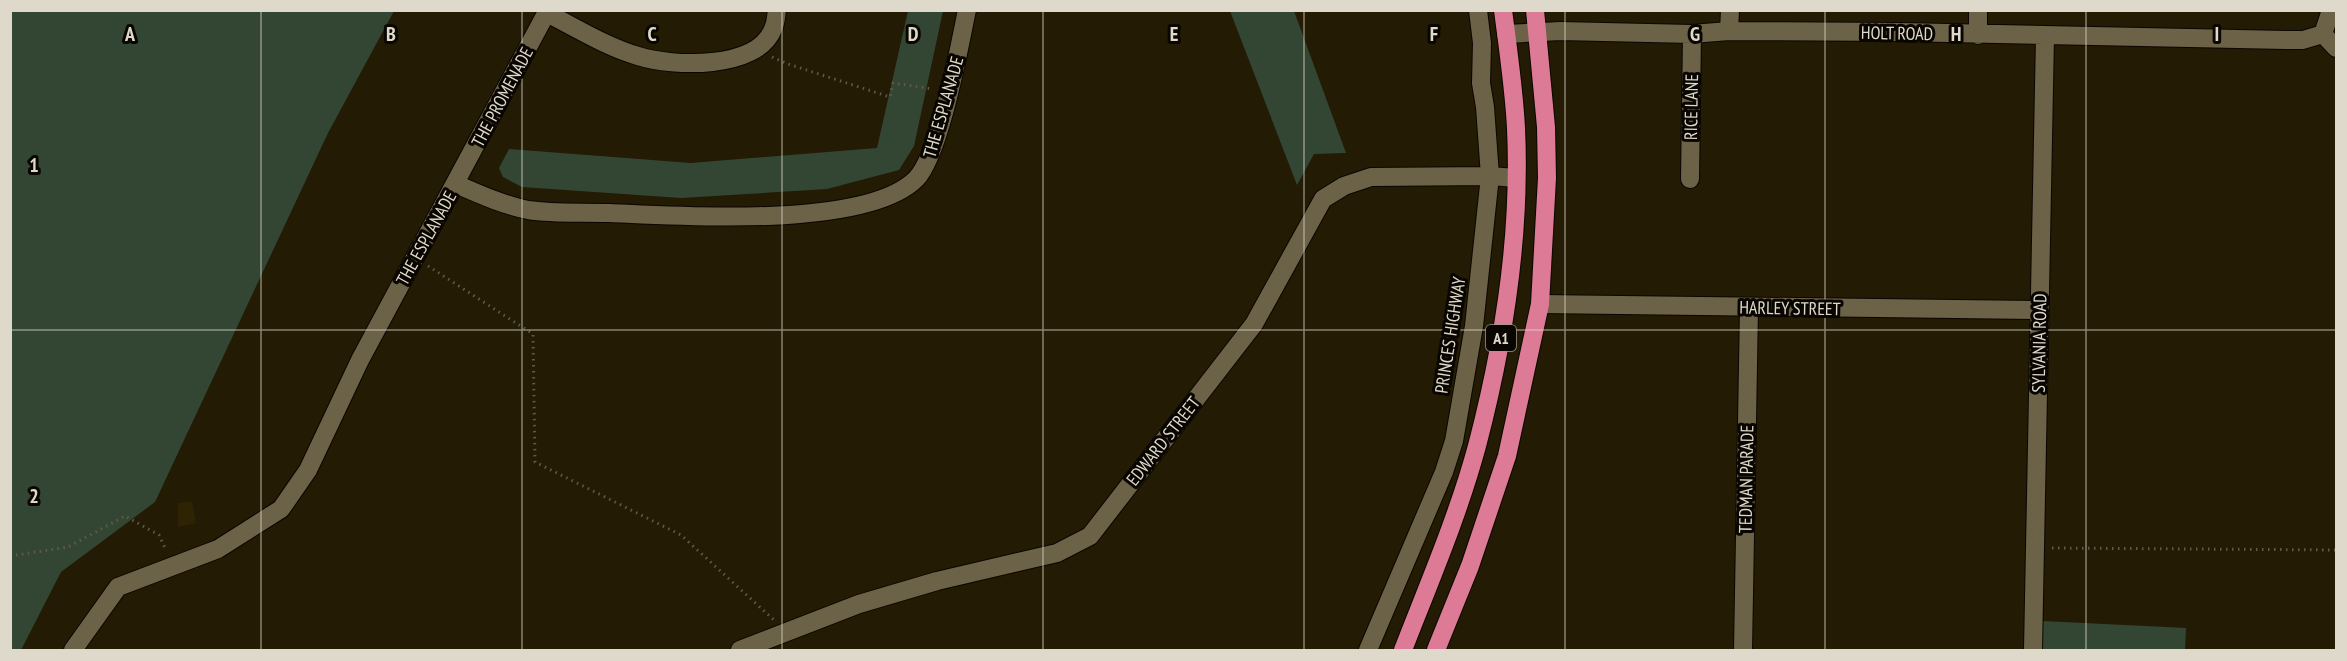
<svg xmlns="http://www.w3.org/2000/svg" width="2347" height="661" viewBox="0 0 2347 661" font-family="'PT Sans Narrow',sans-serif">
<style>
.built{fill:#2e2303}
.green{fill:#334634}
.lines{fill:none;stroke-linecap:round;stroke-linejoin:round}
.minor-casing{stroke:#0c0600;stroke-width:20}
.highway-casing{stroke:#0c0600;stroke-width:20}
.path{stroke:#615a46;stroke-width:3;stroke-dasharray:1.5 4.5;stroke-linecap:butt}
.minor{stroke:#6b6248;stroke-width:18}
.highway{stroke:#dd7b96;stroke-width:18}
.grid{fill:none;stroke:#dfd9cb;stroke-width:1.5;stroke-opacity:0.55}
.labels{text-anchor:middle;dominant-baseline:central;stroke-width:6;stroke-linejoin:round;paint-order:stroke}
.shield{fill:#090601;stroke:#9f9a8e;stroke-width:1.5}
.shield-label{font-size:16px;font-weight:bold;fill:#dfd9cb}
.street-label{font-size:18px;fill:#dfd9cb;stroke:#090601}
.grid-label{font-size:20px;text-anchor:middle;font-weight:bold;fill:#dfd9cb;stroke:#090601;stroke-width:6;stroke-linejoin:round;paint-order:stroke}
</style>
<rect width="100%" height="100%" fill="#231b04"/>
<!-- built -->
<path class="built" d="M192 501 196 523 178 527V503Z"/>
<!-- green -->
<path class="green" d="M10 11H394L328 133 155 502 61 572 21 650 10 649Z
M908 11H943L914 146 899 170 827 189 681 198 522 187 503 177 499 168 509 149 691 163 877 148Z
M1230 11H1294L1346 153 1314 154 1297 185Z
M2043 621 2186 628 2185 650H2041Z"/>
<g class="lines">
<defs>
<path id="minor" d="M547 13C576 28 607 47 638 56 673 67 757 70 773 29 776 23 776 16 777 10
M1729 31 1730 10
M1506 34 1560 31 1692 34 1729 31 1900 32 2286 40H2303L2323 34
M2323 34 2331 10
M2323 34 2336 48
M1978 35V10
M1690 179 1692 34
M456 184C479 194 503 205 528 210 554 214 584 212 610 213 680 216 866 229 916 179 940 154 959 48 967 10
M1540 304 2040 310
M73 650 118 587 218 549 281 509 308 470 360 360 548 10
M740 650 859 604 937 581 1057 553 1090 536 1254 324 1323 199 1344 186 1371 177 1490 176 1516 178
M1368 650 1444 472 1454 441 1474 326 1490 176 1485 107 1481 83 1482 43 1478 10
M1743 650 1749 308
M2033 650 2045 36"/>
<path id="highway" d="M1403 650C1429 583 1458 516 1477 446 1504 343 1521 234 1516 128 1514 89 1508 49 1503 10
M1436 650 1470 566 1507 456 1540 304 1547 178 1546 127 1535 10"/>
</defs>
<!-- minor casing -->
<use href="#minor" class="minor-casing"/>
<!-- highway casing -->
<use href="#highway" class="highway-casing"/>
<!-- path -->
<path class="path" d="M772 57 788 64 890 97 893 83 933 89
M428 266 533 334 535 462 681 535 774 620
M2052 548 2336 550
M10 556 68 547 125 516 159 535 166 550"/>
<!-- minor -->
<use href="#minor" class="minor"/>
<!-- highway -->
<use href="#highway" class="highway"/>
</g>
<!-- grid -->
<path class="grid" d="M261 10V650M522 10V650M782 10V650M1043 10V650M1304 10V650M1565 10V650M1825 10V650M2086 10V650M10 330H2336"/>
<g class="labels">
<!-- shield labels -->
<rect class="shield" x="1486" y="325" width="30" height="26" rx="4.5"/>
<g class="shield-label">
<text x="1501" y="338">A1</text>
</g>
<!-- street labels -->
<g class="street-label">
<text transform="translate(1897 33) rotate(1)">HOLT ROAD</text>
<text transform="translate(502 97) rotate(-62)">THE PROMENADE</text>
<text transform="translate(943 107) rotate(-74)">THE ESPLANADE</text>
<text transform="translate(1691 107) rotate(-89)">RICE LANE</text>
<text transform="translate(426 238) rotate(-61)">THE ESPLANADE</text>
<text transform="translate(1790 308) rotate(1)">HARLEY STREET</text>
<text transform="translate(1450 335) rotate(-81)">PRINCES HIGHWAY</text>
<text transform="translate(2039 343) rotate(-89)">SYLVANIA ROAD</text>
<text transform="translate(1163 441) rotate(-52)">EDWARD STREET</text>
<text transform="translate(1746 479) rotate(-89)">TEDMAN PARADE</text>
</g>
</g>
<g class="grid-label">
<text x="130" y="41">A</text>
<text x="391" y="41">B</text>
<text x="652" y="41">C</text>
<text x="913" y="41">D</text>
<text x="1174" y="41">E</text>
<text x="1434" y="41">F</text>
<text x="1695" y="41">G</text>
<text x="1956" y="41">H</text>
<text x="2217" y="41">I</text>
<text x="34" y="172">1</text>
<text x="34" y="503">2</text>
</g>
<!-- border -->
<rect width="2347" height="661" fill="none" stroke="#dfd9cb" stroke-width="24"/>
</svg>
